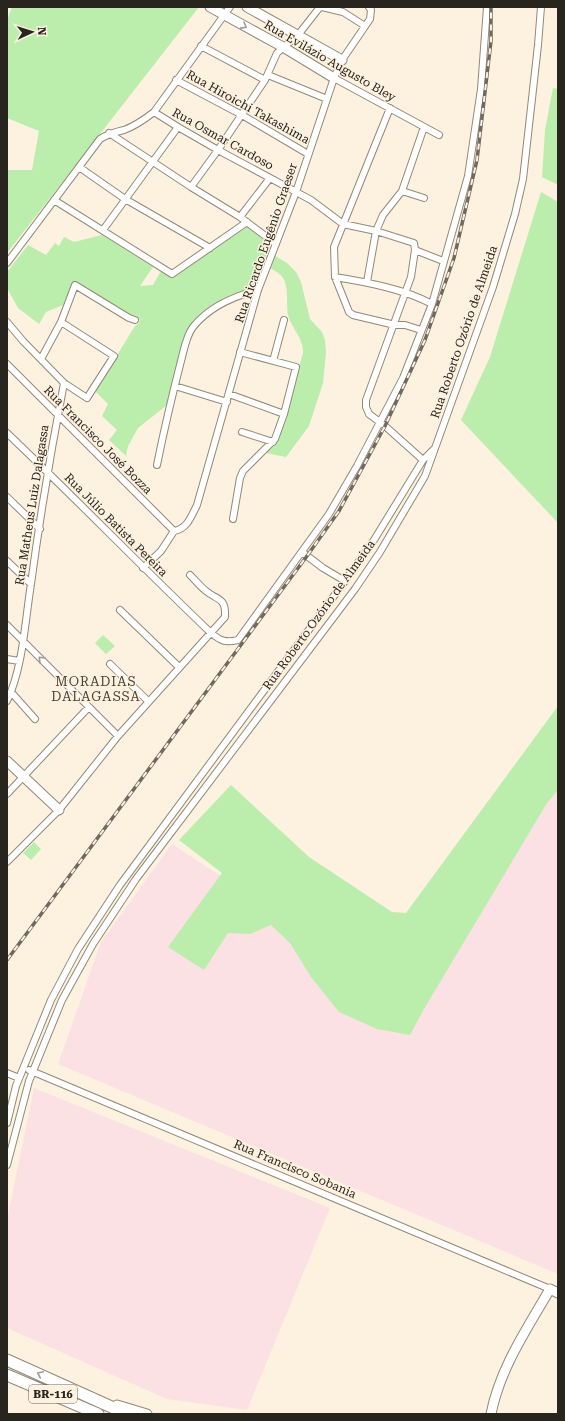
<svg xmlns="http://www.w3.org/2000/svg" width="565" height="1421" viewBox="0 0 565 1421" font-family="'Roboto Serif',serif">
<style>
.industrial{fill:#fce1e4}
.green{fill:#bbedac}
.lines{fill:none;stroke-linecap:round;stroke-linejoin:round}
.street-casing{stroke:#938978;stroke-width:8}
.secondary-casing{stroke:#938978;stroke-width:11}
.highway-casing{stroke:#938978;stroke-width:13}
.street{stroke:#fff;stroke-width:6}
.secondary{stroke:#fff;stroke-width:9}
.highway{stroke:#fff;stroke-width:11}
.rail-casing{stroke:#70695f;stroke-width:3.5}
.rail{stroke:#fdf1df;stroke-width:2;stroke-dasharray:6;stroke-linecap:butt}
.oneway{stroke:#9e9c9a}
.labels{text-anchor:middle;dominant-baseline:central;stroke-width:3;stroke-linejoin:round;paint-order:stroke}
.shield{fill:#fdf1df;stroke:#686258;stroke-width:1}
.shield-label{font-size:11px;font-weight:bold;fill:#28241e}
.street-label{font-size:12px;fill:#28241e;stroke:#fdf1df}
.neighbourhood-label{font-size:13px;letter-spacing:1px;fill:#4e4536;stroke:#fdf1df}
</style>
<rect width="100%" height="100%" fill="#fdf1df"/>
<!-- industrial -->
<path class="industrial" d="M558 751V1274L58 1064 101 942 172 844 424 1009Z
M34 1088 330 1208 247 1410 167 1399 7 1328V1220Z"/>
<!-- green -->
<path class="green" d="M12 7H199L7 253V170H32L39 131 7 118V20Z
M553 88 558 89V185L542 177 545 130Z
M541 192 558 202V523L461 420 490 357Z
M247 227 270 245 254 288C246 290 238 292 230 295 214 302 198 316 187 330L167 405 138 428 128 446 126 456 109 440 117 430 102 416 108 404 95 391 135 326 139 323 140 319 135 315 129 316 74 281 63 305 46 312 39 324 18 308 7 288V272L28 245 46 255 55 243 59 246 64 237 74 242 102 235 153 267 140 286 153 285 161 271 172 277Z
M274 255 287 263 296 272 301 282 310 319 322 332 325 340 326 352 323 383 309 426 286 457 266 453 275 445 279 439 303 353C304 339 292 329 288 315 286 305 289 287 283 278 280 273 275 271 270 268Z
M103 635 115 646 106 654 95 643Z
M558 706V790L547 803 424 1009 410 1035 377 1029 339 1012 311 977 290 943 271 925 250 934 228 933 204 970 168 947 222 873 179 840 231 785 309 857 392 912 406 913Z
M34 842 41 849 31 860 23 853Z"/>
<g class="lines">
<defs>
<path id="street" d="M322 7 343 12 365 26
M201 46 265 80
M268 75 327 99
M334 78 439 135
M176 80 242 115 308 154
M390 108 334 247 335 277 349 312 353 315 395 325H405L421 330
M154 112 178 127 218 150 311 200 343 224 376 231 414 243 415 250 411 277 366 400V407L369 414 385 426 423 460
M109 133 191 187 240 217 276 244
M79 167 125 199 210 248
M191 187 218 150 265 80 277 53 298 35 320 7
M402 191 424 198
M54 200 172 274 247 222
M240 217 270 178
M103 230 178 127
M415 250 443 261
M7 263 100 139C108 134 115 132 124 130 135 126 145 119 154 112L230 7
M335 277C366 282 404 289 432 304
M367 282 376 231 383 215 402 191 424 127
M7 322 23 341 64 383 87 398 114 356 61 322
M41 359 61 322 75 285 129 318 135 320
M273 361 284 320
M7 364 174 531
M175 386 227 402
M229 394 284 414
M242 432 273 442
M7 433C76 499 142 567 211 633 221 641 225 643 238 640L329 514 357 466 403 378 432 304 468 176 481 89 487 7
M157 465C164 430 172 396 181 361 184 350 186 336 193 327 209 307 234 296 258 290
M7 497 40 529
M233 519 240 478 243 471 275 439 284 414 296 367 240 352
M174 531C187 529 191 517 197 505L258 290 296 192 334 78 342 60 370 19 371 10 369 7
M302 552 323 568 345 581
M7 561 31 584
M143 568 161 551 174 531
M120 610 179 667
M7 625 118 736
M7 659 19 661
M110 664 148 701
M11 692 35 719
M7 701C23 668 25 621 31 584 40 517 51 450 64 383
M7 794 89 707
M7 862 59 810 118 736 225 617C226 597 218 601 206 591 200 586 195 580 190 575
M29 1070 550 1289
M7 1073 19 1078
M7 1123 16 1086 51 1000 78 949 120 885 345 581 374 540 423 460 435 448
M7 1165 29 1081 62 1000 93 944 136 879 355 589 380 552 425 476 493 287 515 214 523 179 538 45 541 7"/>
<path id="secondary" d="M210 7 283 47 334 78
M247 7 342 60
M7 761 59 810
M117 1405 147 1414
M491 1414C500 1368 527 1329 550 1289L558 1293"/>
<path id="highway" d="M7 1360 127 1414
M7 1375 98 1414"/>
</defs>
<!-- street casing -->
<use href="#street" class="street-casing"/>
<!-- secondary casing -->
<use href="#secondary" class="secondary-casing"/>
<!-- highway casing -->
<use href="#highway" class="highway-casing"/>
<!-- street -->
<use href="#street" class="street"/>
<!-- secondary -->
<use href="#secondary" class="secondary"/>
<!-- highway -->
<use href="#highway" class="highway"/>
<defs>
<path id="rail" d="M7 960 307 556 339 511 385 426 425 340 454 258 477 160 491 41V7"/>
</defs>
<!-- rail casing -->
<use href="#rail" class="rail-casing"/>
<!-- rail -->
<use href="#rail" class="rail"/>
</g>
<!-- one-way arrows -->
<defs><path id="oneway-chevron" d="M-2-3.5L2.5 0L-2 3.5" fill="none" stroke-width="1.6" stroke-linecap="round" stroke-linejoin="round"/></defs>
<g class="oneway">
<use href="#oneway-chevron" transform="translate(244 26) rotate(29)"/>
<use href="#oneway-chevron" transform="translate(41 659) rotate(-135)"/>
<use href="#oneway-chevron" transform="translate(40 1374) rotate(-155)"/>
</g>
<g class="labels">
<!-- shield labels -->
<rect class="shield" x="29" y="1385" width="48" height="18" rx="3"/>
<g class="shield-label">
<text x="53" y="1394">BR-116</text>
</g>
<!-- street labels -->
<g class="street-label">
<text transform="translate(330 61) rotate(30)">Rua Evilázio Augusto Bley</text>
<text transform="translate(248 107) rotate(29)">Rua Hiroichi Takashima</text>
<text transform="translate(223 139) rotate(29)">Rua Osmar Cardoso</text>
<text transform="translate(266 243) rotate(-71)">Rua Ricardo Eugênio Graeser</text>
<text transform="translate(464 332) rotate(-71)">Rua Roberto Ozório de Almeida</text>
<text transform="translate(98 440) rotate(45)">Rua Francisco José Bozza</text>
<text transform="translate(32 505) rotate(-81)">Rua Matheus Luiz Dalagassa</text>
<text transform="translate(116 525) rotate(45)">Rua Júlio Batista Pereira</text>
<text transform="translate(319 615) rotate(-54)">Rua Roberto Ozório de Almeida</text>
<text transform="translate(295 1169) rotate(23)">Rua Francisco Sobania</text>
</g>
<!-- neighbourhood labels -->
<g class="neighbourhood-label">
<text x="96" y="681">MORADIAS<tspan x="96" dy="15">DALAGASSA</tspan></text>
</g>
</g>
<!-- border -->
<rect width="565" height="1421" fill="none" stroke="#28241e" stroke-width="16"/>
<!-- north arrow -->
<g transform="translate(32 32) rotate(86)" stroke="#fdf1df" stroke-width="3" paint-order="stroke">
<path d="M0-3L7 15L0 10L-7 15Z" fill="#28241e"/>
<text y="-6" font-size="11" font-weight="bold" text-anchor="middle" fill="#28241e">N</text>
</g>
</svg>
